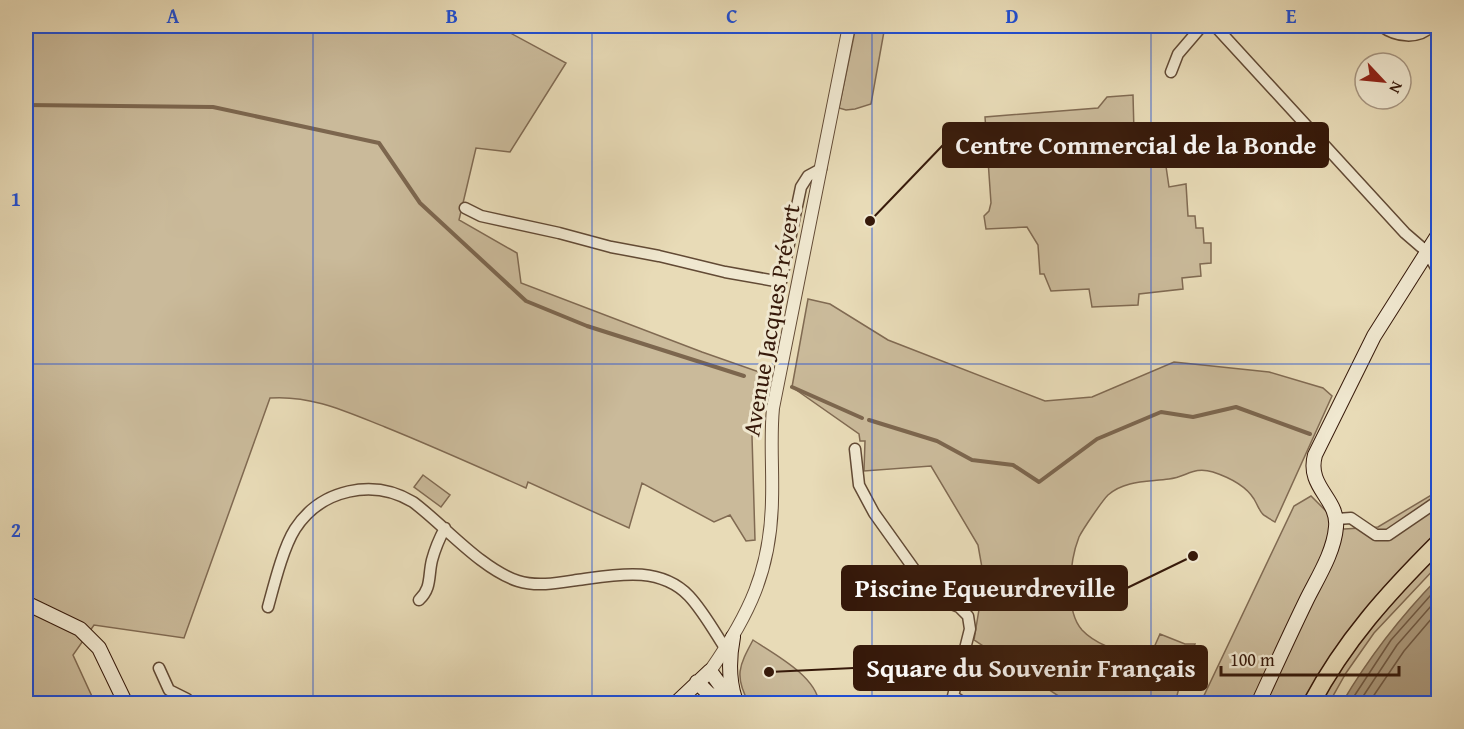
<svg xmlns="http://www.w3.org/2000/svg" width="1464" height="729" viewBox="0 0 1464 729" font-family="'Gentium Book Plus',serif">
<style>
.green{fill:#caba9a;stroke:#806a52;stroke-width:1.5}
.water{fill:#ab997c;stroke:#7c664e;stroke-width:1.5}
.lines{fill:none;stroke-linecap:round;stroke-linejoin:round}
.shore{stroke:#705943;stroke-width:1.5}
.stream{stroke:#7c664e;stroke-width:4}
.minor-casing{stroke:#624a35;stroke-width:13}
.tertiary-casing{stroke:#624a35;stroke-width:14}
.secondary-casing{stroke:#36190a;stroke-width:16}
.primary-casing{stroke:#36190a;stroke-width:19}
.minor{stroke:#f0e8d0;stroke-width:10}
.tertiary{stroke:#f0e8d0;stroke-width:12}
.secondary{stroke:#f0e8d0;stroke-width:14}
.primary{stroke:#e8dbb7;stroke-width:16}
.grid{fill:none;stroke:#1d4ed8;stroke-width:1.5;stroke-opacity:0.55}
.labels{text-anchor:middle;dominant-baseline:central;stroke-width:6;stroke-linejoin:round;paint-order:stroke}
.street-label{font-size:24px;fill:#36190a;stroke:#f0e8d0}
.leader{fill:none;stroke:#36190a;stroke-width:2}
.callout-dot{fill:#36190a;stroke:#f0e8d0;stroke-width:2}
.callout{fill:#36190a;stroke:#36190a;stroke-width:2}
.callout-label{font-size:26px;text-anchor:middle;font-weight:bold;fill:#fff}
.neatline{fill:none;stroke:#1d4ed8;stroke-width:2}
.grid-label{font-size:20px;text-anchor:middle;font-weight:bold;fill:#1d4ed8}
</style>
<rect width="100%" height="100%" fill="#e8dbb7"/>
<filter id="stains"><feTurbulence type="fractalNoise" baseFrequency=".00333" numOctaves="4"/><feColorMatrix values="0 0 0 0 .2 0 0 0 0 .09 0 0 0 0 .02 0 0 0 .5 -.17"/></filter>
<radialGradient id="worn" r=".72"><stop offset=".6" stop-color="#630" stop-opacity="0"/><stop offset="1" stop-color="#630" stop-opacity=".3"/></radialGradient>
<!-- green -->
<path class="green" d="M26 26H502L501 28 566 63 510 152 476 148 459 220 517 253 521 283 702 352 762 373 752 436 755 540 746 541 730 515 714 522 642 483 629 528 528 482 526 488C479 467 432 446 385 427 347 412 312 395 270 398L184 638 94 625 73 655 95 703H26Z
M856 26H885L871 104 855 109 846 110 839 108Z
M1133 95 1134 132H1150L1151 141 1162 139 1169 187 1186 184 1188 216H1195L1196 228H1203L1204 243H1211V263L1200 264 1201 276 1182 278 1183 289 1139 294 1138 305 1092 307 1089 289 1051 291 1044 274H1040L1038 245 1027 227 986 229 984 216 989 211 991 203 985 117 1098 108 1107 97Z
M808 299 830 304 888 340 1045 401 1092 397 1174 362 1269 372 1323 388 1332 396 1275 522C1258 512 1263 515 1254 499 1246 486 1228 477 1213 472 1193 466 1187 477 1169 479 1148 482 1125 480 1108 495 1102 501 1083 529 1079 537 1070 560 1064 610 1082 630 1098 647 1126 653 1148 661L1160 634 1185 644H1195L1183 673 1175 703H1069L974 640 984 579 978 545 931 466 864 471 865 441H860L859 434 792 387Z
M423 475 450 495 441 507 414 487Z
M1438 491V565L1374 633 1346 673 1329 703 1200 704 1294 506 1311 496 1344 529 1378 527Z
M753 640C774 654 816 676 819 703H749C734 676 739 666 753 640Z"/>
<!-- water -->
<path class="water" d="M1438 578V703H1342C1369 657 1401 616 1438 578Z"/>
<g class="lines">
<!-- shore -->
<path class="shore" d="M1349 704 1391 640 1438 587
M1358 704 1397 645 1438 598
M1368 704 1404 651 1438 611"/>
<!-- stream -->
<path class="stream" d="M26 105 213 107 379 143 420 203 526 301 587 326 744 376
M792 387 862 418
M869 420 937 441 972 460 1013 465 1039 482 1097 439 1161 412 1193 417 1236 407 1310 434"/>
<defs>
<path id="minor" d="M1215 26 1405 233 1427 252 1438 271
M1381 26C1396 37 1418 40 1432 26
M1171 72 1178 54 1202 26
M465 208 481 216 559 233 611 247 659 256 725 272 781 282 801 187 808 176 821 169
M855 449 859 485 874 513 929 590 941 600 959 607 968 616 970 629 951 704
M1337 519 1351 518 1376 535H1388L1438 501
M419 600C432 588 428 576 432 560 435 549 439 539 445 528
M268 607C274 585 283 548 295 529 321 489 373 478 413 502 444 525 481 569 518 581 537 587 558 583 577 580 615 575 659 565 689 596 703 611 714 631 725 648
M159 668 169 690 187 699 190 704
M953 696 965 704"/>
<path id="tertiary" d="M710 671C749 615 771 570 772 500 773 469 770 439 773 408L849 26"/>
<path id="secondary" d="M26 603 80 629 99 648 126 704
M733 637C729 658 728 678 735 699
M697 682 708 693 724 704
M675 704 710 671 734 704
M1258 704C1274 669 1290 634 1307 599 1318 577 1334 552 1336 527 1339 499 1306 487 1315 455L1374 336 1438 235"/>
<path id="primary" d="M1311 704C1345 640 1388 593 1438 543"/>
</defs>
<!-- minor casing -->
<use href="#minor" class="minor-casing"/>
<!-- tertiary casing -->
<use href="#tertiary" class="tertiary-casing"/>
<!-- secondary casing -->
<use href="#secondary" class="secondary-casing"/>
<!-- primary casing -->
<use href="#primary" class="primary-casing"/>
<!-- minor -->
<use href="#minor" class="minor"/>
<!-- tertiary -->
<use href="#tertiary" class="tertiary"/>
<!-- secondary -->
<use href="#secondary" class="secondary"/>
<!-- primary -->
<use href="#primary" class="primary"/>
</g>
<!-- grid -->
<path class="grid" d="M313 26V704M592 26V704M872 26V704M1151 26V704M26 364H1438"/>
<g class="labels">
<!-- street labels -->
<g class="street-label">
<text transform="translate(771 320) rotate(-80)">Avenue Jacques Prévert</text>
</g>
</g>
<!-- callouts -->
<path class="leader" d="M870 221L943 145M1193 556L1127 588M769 672L854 668"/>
<g class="callout-dot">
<circle cx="870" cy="221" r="6"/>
<circle cx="1193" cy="556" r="6"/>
<circle cx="769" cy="672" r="6"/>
</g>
<g class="callout">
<rect x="943" y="123" width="385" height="44" rx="6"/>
<rect x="842" y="566" width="285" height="44" rx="6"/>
<rect x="854" y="646" width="353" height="44" rx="6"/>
</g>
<g class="callout-label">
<text x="1136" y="154">Centre Commercial de la Bonde</text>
<text x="985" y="597">Piscine Equeurdreville</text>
<text x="1031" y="677">Square du Souvenir Français</text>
</g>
<!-- margin -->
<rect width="1464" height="729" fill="none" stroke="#e8dbb7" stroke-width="66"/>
<!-- north arrow -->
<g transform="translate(1383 81) rotate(116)"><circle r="28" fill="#f0e8d0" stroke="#a69581" stroke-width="1.5"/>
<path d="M0-4.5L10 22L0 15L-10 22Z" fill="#8f2418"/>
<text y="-9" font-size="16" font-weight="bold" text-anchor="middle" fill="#36190a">N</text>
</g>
<!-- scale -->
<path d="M1221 666v9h178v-9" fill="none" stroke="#36190a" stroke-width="3"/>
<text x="1230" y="666" font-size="18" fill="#36190a" stroke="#f0e8d0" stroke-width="4.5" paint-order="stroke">100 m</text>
<rect x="33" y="33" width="1398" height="663" class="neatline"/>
<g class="grid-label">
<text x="173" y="23">A</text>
<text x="452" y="23">B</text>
<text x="732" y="23">C</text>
<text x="1012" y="23">D</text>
<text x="1291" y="23">E</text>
<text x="16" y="206">1</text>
<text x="16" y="537">2</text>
</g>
<rect width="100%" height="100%" filter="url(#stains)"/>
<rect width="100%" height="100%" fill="url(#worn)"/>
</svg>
